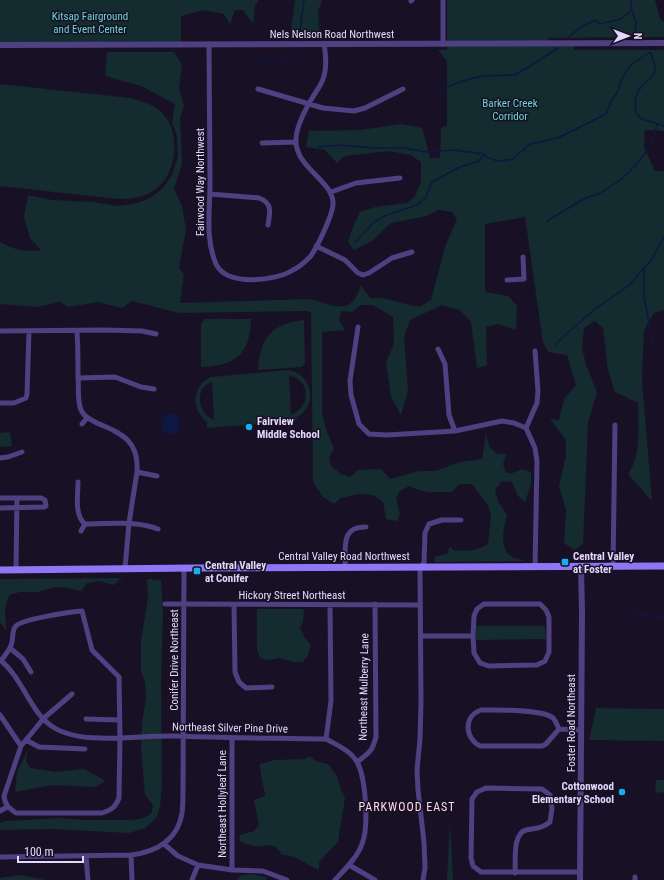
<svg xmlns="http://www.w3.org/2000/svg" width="664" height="880" viewBox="0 0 664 880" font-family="'Roboto Condensed',sans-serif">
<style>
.green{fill:#142b2f;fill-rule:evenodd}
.water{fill:#0e1741}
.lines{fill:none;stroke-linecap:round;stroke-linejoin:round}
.stream{stroke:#0e1741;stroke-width:1.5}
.minor{stroke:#4e4081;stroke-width:5}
.tertiary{stroke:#4e4081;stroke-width:6}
.secondary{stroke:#9076f5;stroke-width:7}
.poi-dot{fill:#12b0ee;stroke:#181125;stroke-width:1.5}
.labels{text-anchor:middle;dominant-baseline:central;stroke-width:3;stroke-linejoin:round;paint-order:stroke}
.park-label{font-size:11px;fill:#69d7d0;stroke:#181125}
.street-label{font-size:11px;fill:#e3d8fc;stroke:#181125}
.poi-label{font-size:11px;font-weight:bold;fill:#e3d8fc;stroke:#181125;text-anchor:start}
.neighbourhood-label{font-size:12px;letter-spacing:1px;fill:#fcdae9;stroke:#181125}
</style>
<rect width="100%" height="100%" fill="#181125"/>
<!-- green -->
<path class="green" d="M0 0H259L255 6 253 24 243 10H235L230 24 224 14 204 10 181 16V44L0 45Z
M295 0H322L318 12 320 37H290Z
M447 0H655L660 19 664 22V37L548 38V43H574V50H664V131L645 130 644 147 655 171H664V313L663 310 654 313 644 330 642 380 652 501 628 474C642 454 638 426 638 403L615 392 608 370 603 328 595 321 584 328 582 348 586 365 597 392 588 423 583 544 574 550 564 543 566 510 559 486 566 456V440L550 419 559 420 564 399 576 385 567 355 548 352 543 342 525 217 485 224V292L508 296 517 306 516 330 498 324 486 327 487 365 477 368 471 322 460 310 442 305 410 320 404 337 408 391 401 415 391 397 386 362 394 344 393 317 373 305H361L352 312 341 311 339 320 345 330 322 332V413L327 432 334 449 329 458 331 466 341 474 350 477 358 470 381 469 390 479 419 471H435L460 462 482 459 486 434 489 446 497 454H506L503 464 506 473H513L522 469 531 472V484L525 502 518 496 512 482 502 481 495 490 498 501 507 515C504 527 499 544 509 555 513 558 519 559 524 561L435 562V557L447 554 450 546 453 550C468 552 475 551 488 544L491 514 488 506 472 484H459L452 492C435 492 425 494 409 486L400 491 396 498 400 514 397 521 386 519 383 502 373 495 359 494 341 498 334 504 323 497 313 482 311 313 307 311 179 313 132 301 122 308 98 302 68 307 60 302 36 307 0 304V242C16 250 23 252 41 250L30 238 24 217 28 195 52 200 94 202 118 206 137 203 150 198 163 188 172 175 178 156 177 136 172 122 175 104 141 86 105 76 107 52H174L182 65 179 88 184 106 180 118 182 164 174 189 182 206 186 230 179 267 184 275 180 303 310 299C323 301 343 314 354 300 357 296 359 290 361 285L370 298H381L419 307 431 300 445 247 457 219 452 212 439 210 426 216 391 223 372 241 354 250 348 242 352 229 360 212 375 207 407 203 414 197 421 182V162L411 155 389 151 345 156 337 163 325 150 306 147 309 131 360 130 402 124 422 128 430 158H440L441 128 447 126V61L438 50H447Z
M0 84 130 98C141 101 152 104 161 112 181 130 178 172 156 189 146 197 131 199 118 199L0 186Z
M205 319H251C250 354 236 366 201 367V324Z
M304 320 305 363 302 367 258 370C260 338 272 323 304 320Z
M288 370C313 374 319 406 296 418L297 421 207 428V422C190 409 192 386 211 377ZM289 375C311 380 311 407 291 415ZM212 382 214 419V420C197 413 194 388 212 382Z
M10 432 12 446 0 447V433Z
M122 578 113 585 99 581 87 583 82 591 67 588 56 587 37 592H20L9 595 5 608 6 630 0 622V579Z
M147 579 161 580 163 612 161 682 162 786 160 807 156 818 145 828 129 833 53 829 0 830V823L5 821 28 820 57 818 83 820H127L141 819 151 814 153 805 145 795 141 747 142 723 146 698 145 682 141 671V641L148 597Z
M257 609H304L303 622 300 627 305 638 311 645 308 655 303 662H294L279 658 269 660 261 659 257 650Z
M476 626H545L546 639 476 640Z
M596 708 664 709V741L589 740Z
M28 750 26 761 30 768 56 772 84 769 103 779 104 782 95 787 52 785 15 792 17 772Z
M309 756 316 761 328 764 337 776 340 787 345 798 338 842 319 862V870C306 865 297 854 282 855 273 839 266 848 254 846 249 845 244 843 239 841L240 835 254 831 259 825 254 800 265 796C264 785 260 776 260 764L275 760 306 759Z
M656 780H664V792L655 793Z
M450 823 453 880H447Z
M250 874 267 877 266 880H237L240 876Z
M21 875 45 880H0V878Z"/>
<!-- water -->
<path class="water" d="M166 414H178L180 426 176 434H170L163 431 162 422Z"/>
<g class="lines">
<!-- stream -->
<path class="stream" d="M631 0 632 10 636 22 635 34 640 36
M299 38 304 0
M567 38 580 28 595 20 600 24 621 19 632 10
M252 57C271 67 282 69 296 51
M439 90 469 79 482 76 514 75 527 68 558 48
M318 147 339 145 373 148H403L427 152 454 150 484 154 488 158 498 161 513 159 530 144 558 138 606 114 612 100 617 93 624 74 632 64 650 52C664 81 644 77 637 94 634 100 635 107 636 113L640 118 664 126
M547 221C559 214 570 207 582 200 588 197 596 195 602 192 627 178 652 153 657 124
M355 243 372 224 382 217 417 205 426 197 432 182 460 167 479 161 484 154
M644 267V297L654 347
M555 345 565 335 595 309 631 284 642 270 652 259 664 237
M630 613 664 618"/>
<!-- minor -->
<path class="minor" d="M443 0V44
M411 1 412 0
M209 44C209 91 210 137 210 183 210 210 205 239 216 264 227 287 276 281 293 270 299 267 305 262 310 257 317 248 332 216 333 205 335 182 297 169 296 142 295 127 306 108 314 95 317 90 321 85 323 79 327 68 326 55 324 44
M258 89 323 108 354 111 365 108 403 89
M262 143 296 142
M331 192 356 183 400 178
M210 194 259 198C273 203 270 213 268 225
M316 246 345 260 358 273 363 275 369 273 392 258 412 252
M507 280 524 279 523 257
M358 327 350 381 351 395 359 424 369 434 387 435 455 431 502 421 514 423 526 428 535 448 537 461 535 567
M0 331 104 330 142 331 156 334
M77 331C78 346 78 361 78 377 79 387 77 400 81 410 84 417 91 420 97 423 123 434 139 441 137 472L129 523 125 568
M438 349 445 364 449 415 455 431
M78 378 115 377 141 387 154 389
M0 403H14L26 398 27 394 29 331
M82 424 87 418
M526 428 537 403 538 391 535 351
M0 458 8 457 22 452
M137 472 157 476
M78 482C78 495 74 515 85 524 109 524 135 520 158 529
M0 498H41L45 500 46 506 44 507 0 508
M81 531 85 524
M345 567C346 549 340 526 366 527
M613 567 615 425
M16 569 17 498
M165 604 420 605
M484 604H540L546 610 549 617V652L545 661 537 665 489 666 480 663 474 653 473 636 474 616 477 609Z
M234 605 235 672 239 682 246 688 272 687
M422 636H473
M10 648 23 659 31 672
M0 660C23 678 29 711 53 727 82 746 139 735 173 736 224 738 275 738 326 739 337 745 351 751 357 762 366 778 369 827 362 844 357 858 345 869 335 880
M1 661C5 655 11 649 12 642 13 637 12 632 15 627 20 619 71 612 82 611L92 650 119 677 120 738 119 798C115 808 111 810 102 813H16C9 808 5 805 4 796L21 746 44 718 72 694
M0 715 21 746
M86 719 119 720
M559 729 546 744 542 746H480C465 739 463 716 481 710 496 710 542 709 553 718 556 721 557 725 559 729L581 730
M232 738V870
M326 739 331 701 330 605
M26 740 39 747 85 749
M357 762C369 753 372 752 376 737L375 604
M0 811 7 807
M164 844 178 856 198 865 232 870 263 871 287 880
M131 855 132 880
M86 856 88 880
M0 857 131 855C156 852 178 840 182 813 183 805 183 796 183 788L184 568
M349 865 375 880
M515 873C516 861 512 834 526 830 536 828 541 829 550 822L552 808 550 795 542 789 486 788 477 792 472 799 471 858 473 866 481 872H580
M635 877V880
M192 880 198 865
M423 880 425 868 424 842 418 790 417 770 420 739 421 702 420 567 424 563 425 533 429 524 442 520H461"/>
<!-- tertiary -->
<path class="tertiary" d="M0 45 664 43
M580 880 582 612 581 567"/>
<!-- secondary -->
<path class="secondary" d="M0 570 195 568 664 566"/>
</g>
<!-- markers -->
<g class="poi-dot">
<circle cx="249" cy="427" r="4"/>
<rect x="561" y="558" width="8" height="8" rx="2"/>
<rect x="193" y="567" width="8" height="8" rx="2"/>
<circle cx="622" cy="792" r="4"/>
</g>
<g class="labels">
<!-- park labels -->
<g class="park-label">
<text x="90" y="16">Kitsap Fairground<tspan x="90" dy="13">and Event Center</tspan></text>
<text x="510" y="103">Barker Creek<tspan x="510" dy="13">Corridor</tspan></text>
</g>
<!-- street labels -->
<g class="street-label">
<text x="332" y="34">Nels Nelson Road Northwest</text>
<text transform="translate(200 182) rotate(-90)">Fairwood Way Northwest</text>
<text x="344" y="556">Central Valley Road Northwest</text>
<text x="292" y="595">Hickory Street Northeast</text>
<text transform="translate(174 660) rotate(-90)">Conifer Drive Northeast</text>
<text transform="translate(364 687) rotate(-89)">Northeast Mulberry Lane</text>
<text transform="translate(571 723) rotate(-90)">Foster Road Northeast</text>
<text transform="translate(230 728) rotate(1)">Northeast Silver Pine Drive</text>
<text transform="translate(222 804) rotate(-90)">Northeast Hollyleaf Lane</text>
</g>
<!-- poi labels -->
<g class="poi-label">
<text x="257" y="421">Fairview<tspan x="257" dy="13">Middle School</tspan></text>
<text x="573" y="556">Central Valley<tspan x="573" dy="13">at Foster</tspan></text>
<text x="205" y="565">Central Valley<tspan x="205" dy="13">at Conifer</tspan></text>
<text x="614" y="786" text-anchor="end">Cottonwood<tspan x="614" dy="13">Elementary School</tspan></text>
</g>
<!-- neighbourhood labels -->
<g class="neighbourhood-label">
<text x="407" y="807">PARKWOOD EAST</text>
</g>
</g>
<!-- north arrow -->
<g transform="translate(628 36) rotate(90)" stroke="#181125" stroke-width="3" paint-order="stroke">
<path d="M0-3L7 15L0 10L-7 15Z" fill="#e3d8fc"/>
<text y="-6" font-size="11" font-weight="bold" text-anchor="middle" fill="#e3d8fc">N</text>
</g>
<!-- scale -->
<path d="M18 856v6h65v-6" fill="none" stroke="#e3d8fc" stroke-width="2"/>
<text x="24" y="856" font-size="12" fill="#e3d8fc" stroke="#181125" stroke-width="3" paint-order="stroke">100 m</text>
</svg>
